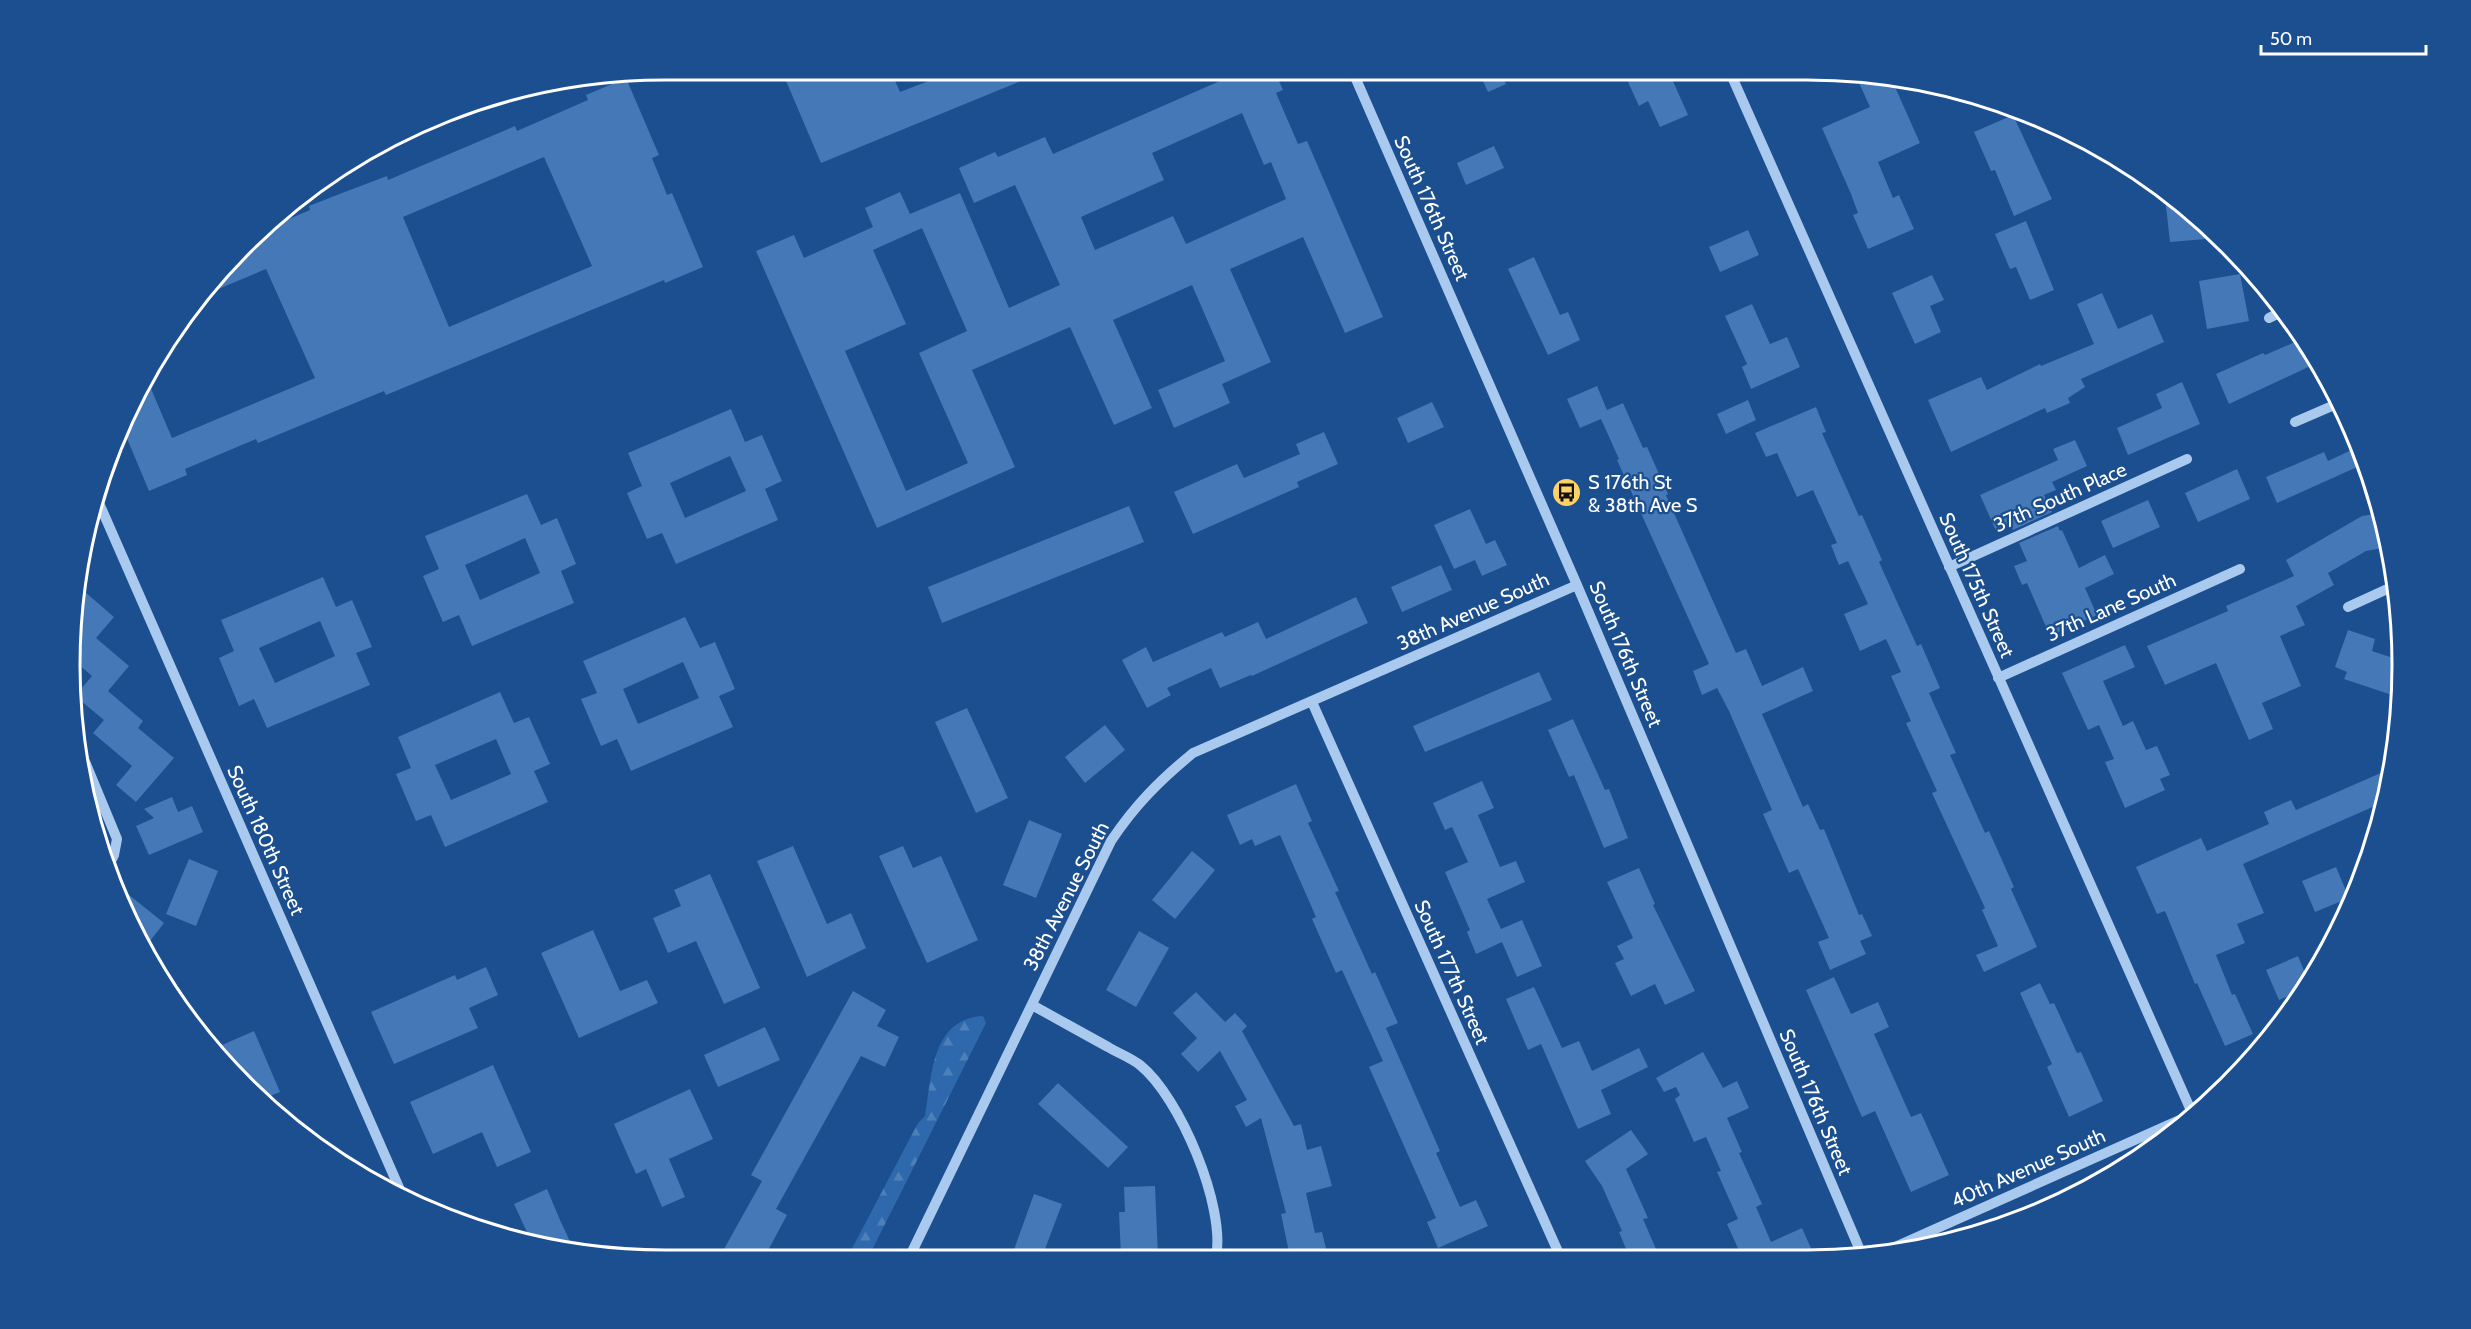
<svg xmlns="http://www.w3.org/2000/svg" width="2471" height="1329" viewBox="0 0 2471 1329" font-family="Cabin,sans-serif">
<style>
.forest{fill:url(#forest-firs)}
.building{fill:#4478b7;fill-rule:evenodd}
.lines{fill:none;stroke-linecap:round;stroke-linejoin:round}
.minor{stroke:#a9c9ee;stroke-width:10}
.labels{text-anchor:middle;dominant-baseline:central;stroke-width:4.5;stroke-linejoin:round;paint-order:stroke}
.street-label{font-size:20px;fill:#fff;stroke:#1b4f8f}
.poi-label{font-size:20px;fill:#fff;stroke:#1b4f8f;text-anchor:start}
.rim{fill:none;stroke:#fff;stroke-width:3}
</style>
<defs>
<pattern id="forest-firs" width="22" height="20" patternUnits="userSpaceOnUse" patternTransform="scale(1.5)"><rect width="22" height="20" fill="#2e69ad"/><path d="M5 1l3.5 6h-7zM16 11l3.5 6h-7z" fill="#4d80b9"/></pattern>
</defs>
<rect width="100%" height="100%" fill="#1b4f8f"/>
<!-- forest -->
<path class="forest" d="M983 1016 986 1023 868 1258H847L918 1123 925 1116C932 1076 931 1019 983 1016Z"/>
<!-- building -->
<path class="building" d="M781 69H890L900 92 960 69H1050L821 163Z
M1245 70H1274L1283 90 1276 93 1298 144 1307 141 1383 317 1345 333 1303 237 1230 269 1271 362 1222 384 1230 403 1174 428 1158 390 1225 361 1192 285 1113 320 1152 408 1114 425 1070 327 972 370 1015 467 877 528 756 251 794 235 804 258 873 227 865 208 900 192 910 214 960 193 1009 308 1060 285 1015 185 974 203 959 168 995 152 998 157 1045 137 1053 154ZM1242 113 1264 165 1271 162 1286 199 1186 244 1173 216 1095 250 1081 217 1164 180 1152 153ZM922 228 967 331 919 353 968 463 906 491 845 351 906 324 873 250Z
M1478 70H1499L1506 84 1488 92Z
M1635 70H1668L1688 115 1660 127 1648 101 1639 106 1628 82 1638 77Z
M1854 72 1891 78 1920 143 1878 162 1893 198 1899 195 1914 229 1868 249 1853 215 1858 213 1851 194 1822 128 1870 107Z
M626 78 659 155 652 158 667 195 672 193 703 267 665 283 664 280 386 395 384 391 258 443 256 439 185 469 187 475 149 491 121 424 146 377 172 438 315 378 266 269 197 298 217 272 259 232 310 210 309 206 342 193 387 176 388 180 515 126 517 131 588 100 586 95ZM544 157 592 266 449 327 403 217Z
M2013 115 2052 199 2014 216 1995 170 1991 171 1974 132Z
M1494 146 1504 168 1466 185 1457 163Z
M2164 189 2205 226 2206 239 2170 242Z
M2026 221 2054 290 2030 300 2016 267 2010 269 1995 234Z
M1748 230 1759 255 1720 272 1709 247Z
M1534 257 1560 315 1568 312 1580 340 1548 355 1508 269Z
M2240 274 2249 321 2207 329 2199 281Z
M1932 275 1944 300 1930 306 1941 332 1915 344 1892 293Z
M2102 293 2118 329 2152 314 2164 342 2081 379 2085 387 2068 398 2070 403 2047 413 2045 408 1951 452 1928 400 1981 377 1987 390 2040 364 2041 366 2094 344 2077 304Z
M1752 304 1770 344 1787 337 1800 367 1751 389 1742 367 1747 364 1725 316Z
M2302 339 2319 362 2229 404 2216 374 2263 353 2265 355Z
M2182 382 2200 424 2128 455 2117 428 2162 408 2156 394Z
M1597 386 1607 410 1623 403 1643 448 1647 447 1668 494 1666 495 1736 653 1746 649 1762 686 1803 667 1813 691 1762 714 1803 807 1808 804 1820 830 1824 829 1859 915 1862 914 1872 936 1860 941 1866 954 1830 970 1818 942 1829 938 1798 869 1789 873 1763 814 1772 810 1729 711 1717 688 1702 695 1693 671 1709 664 1617 460 1619 459 1601 419 1580 428 1567 399Z
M1748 400 1756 420 1726 434 1717 414Z
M1432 402 1444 427 1408 443 1397 418Z
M1816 407 1826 432 1822 433 1859 516 1862 515 1882 560 1879 562 1917 646 1921 644 1940 688 1929 693 1956 753 1950 755 1985 833 1989 831 2014 887 2011 889 2037 947 1984 972 1976 955 1998 946 1982 910 1985 908 1932 793 1937 791 1906 723 1911 721 1891 676 1901 672 1886 639 1860 651 1844 614 1868 604 1848 561 1839 565 1831 545 1837 543 1813 490 1797 497 1777 453 1766 457 1755 433Z
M731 409 745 442 762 435 782 481 765 489 778 520 676 564 662 533 647 539 627 493 642 486 628 453ZM730 456 746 491 685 518 670 483Z
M1324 432 1338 464 1297 482 1299 487 1193 534 1174 492 1237 464 1244 478 1300 454 1296 444Z
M2075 440 2087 466 2052 482 2056 490 2044 495 2052 512 2013 530 2011 526 1997 533 1980 495 2058 460 2053 449Z
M2358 447 2366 463 2277 503 2266 477 2324 452 2328 461Z
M2237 469 2250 499 2198 522 2185 493Z
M527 494 541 525 557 518 576 564 561 571 574 603 472 646 459 615 443 622 423 576 439 569 425 536ZM525 538 540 573 480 600 465 565Z
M2148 500 2160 527 2113 548 2101 521Z
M1129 506 1144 542 942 623 928 587Z
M1470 509 1486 544 1495 540 1507 565 1482 576 1475 560 1454 569 1434 525Z
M2380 513 2388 547 2366 551 2328 573 2334 585 2296 606 2305 625 2280 636 2301 686 2262 703 2273 729 2249 740 2216 663 2165 685 2147 646 2228 611 2226 606 2294 576 2286 560 2362 516Z
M2058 526 2060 531 2062 530 2079 568 2105 555 2114 574 2085 588 2097 615 2050 636 2027 583 2022 585 2014 566 2027 561 2019 543Z
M1441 565 1452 590 1402 612 1391 587Z
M323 577 336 607 352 600 372 647 356 653 370 685 267 728 254 699 239 706 219 658 234 651 221 620ZM320 621 335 656 275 683 259 648Z
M77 585 114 617 96 638 129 666 108 691 143 721 138 728 174 758 136 802 116 785 132 766 93 733 104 720 75 696 92 676 71 658 70 626Z
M1356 597 1368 623 1252 676 1251 675 1220 688 1211 668 1167 688 1171 695 1147 708 1122 660 1146 647 1153 662 1222 632 1225 637 1258 622 1266 639Z
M685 617 700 648 715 642 735 689 719 696 733 727 631 771 617 739 601 746 581 699 597 693 583 661ZM683 662 699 698 638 724 623 689Z
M2348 630 2375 639 2372 651 2399 660 2401 698 2344 679 2347 672 2335 667Z
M2125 645 2135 667 2103 681 2123 726 2133 721 2146 750 2157 746 2170 775 2160 779 2165 790 2125 808 2105 762 2114 759 2099 725 2088 730 2062 673Z
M1539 672 1552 700 1425 752 1413 726Z
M500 692 514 723 529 717 550 764 534 771 548 802 445 847 431 815 416 821 396 774 411 768 398 737ZM496 739 511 774 451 800 435 765Z
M967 708 1008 798 976 813 935 722Z
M1573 719 1605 790 1609 789 1628 838 1604 848 1574 775 1569 777 1548 730Z
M1105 725 1125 750 1085 783 1065 757Z
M2390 769 2384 802 2243 864 2264 913 2237 924 2245 943 2216 955 2232 995 2235 994 2253 1034 2225 1046 2197 983 2195 984 2165 911 2157 914 2136 867 2201 838 2207 851 2269 824 2264 812 2291 800 2296 810Z
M1482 781 1494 808 1478 815 1500 867 1516 861 1525 882 1487 899 1501 929 1522 920 1542 966 1517 977 1502 942 1476 954 1467 932 1470 930 1445 872 1468 862 1452 827 1445 830 1433 803Z
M1296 784 1312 821 1308 823 1339 891 1335 892 1372 974 1375 972 1398 1023 1386 1028 1440 1151 1436 1153 1460 1207 1476 1200 1488 1226 1438 1248 1427 1222 1436 1218 1369 1067 1383 1061 1342 970 1336 973 1312 919 1316 917 1280 835 1255 846 1252 839 1240 845 1227 815Z
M172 797 178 812 192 806 203 832 149 855 136 826 154 818 144 809Z
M1029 820 1062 834 1036 898 1003 885Z
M793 846 827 924 851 913 866 948 807 977 757 861Z
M903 846 913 868 941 856 978 940 927 963 879 856Z
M1192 851 1215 870 1175 919 1152 900Z
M189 859 218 871 196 926 166 914Z
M2336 867 2349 898 2315 912 2302 881Z
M1639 868 1655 904 1653 905 1695 991 1665 1005 1655 984 1631 996 1615 963 1624 959 1617 946 1633 938 1607 882Z
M710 874 760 988 724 1004 696 941 668 953 653 918 681 906 674 890Z
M113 882 164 923 143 950 130 928Z
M593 930 620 991 647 980 658 1003 579 1038 541 953Z
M1139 931 1169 948 1136 1007 1106 990Z
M2298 956 2307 978 2298 992 2279 1000 2266 970Z
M486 967 498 995 469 1008 478 1028 394 1064 371 1012 455 975 457 980Z
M1834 977 1851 1014 1878 1002 1889 1027 1874 1034 1911 1117 1921 1113 1949 1175 1911 1192 1875 1111 1862 1117 1806 990Z
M2040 983 2050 1004 2054 1003 2077 1053 2081 1052 2103 1101 2069 1117 2047 1067 2052 1064 2020 993Z
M1534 987 1562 1048 1579 1041 1592 1071 1639 1048 1648 1067 1601 1090 1611 1114 1578 1129 1541 1044 1528 1050 1506 999Z
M853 991 886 1010 877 1026 899 1037 885 1067 861 1056 776 1209 787 1215 764 1258H719L762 1181 751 1175Z
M1196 992 1225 1022 1235 1013 1247 1026 1242 1031 1294 1126 1301 1124 1307 1150 1321 1146 1332 1186 1306 1193 1315 1233 1322 1232 1328 1257H1290L1281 1214 1286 1213 1261 1118 1246 1127 1235 1106 1247 1100 1220 1051 1198 1072 1181 1054 1197 1038 1173 1013Z
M765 1027 780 1060 718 1087 704 1055Z
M254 1031 280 1092 260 1100 243 1085 213 1049Z
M1703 1052 1723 1088 1737 1081 1749 1108 1727 1118 1742 1152 1739 1153 1762 1204 1756 1207 1771 1242 1802 1228 1814 1255H1741L1727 1224 1738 1219 1717 1172 1721 1171 1706 1137 1694 1142 1675 1099 1680 1095 1676 1087 1664 1092 1656 1078Z
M493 1065 531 1152 497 1167 482 1132 433 1154 410 1102Z
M1058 1083 1128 1147 1108 1168 1038 1104Z
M690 1089 713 1139 669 1159 685 1197 662 1207 646 1169 636 1174 614 1124Z
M1631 1130 1648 1154 1626 1169 1648 1218 1643 1219 1659 1256H1629L1619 1232 1622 1231 1602 1186 1585 1161Z
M1155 1186 1158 1257H1121L1119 1212H1125L1124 1187Z
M547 1189 560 1220 574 1250 532 1243 514 1204Z
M1034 1194 1062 1204 1042 1257 1011 1258Z"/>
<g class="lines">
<!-- minor -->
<path class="minor" d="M1352 70 1577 585 1862 1255
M1729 70 2193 1115
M2269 318 2283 311
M2295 422 2339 403
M95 494 404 1199
M1949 567 2187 459
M2348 607 2396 585
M1998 678 2240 569
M1312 702 1560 1256
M2397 722H2398
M74 735 117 839 114 855 108 867
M1032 1005C1057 1019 1083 1033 1108 1047 1118 1053 1131 1058 1140 1065 1180 1097 1226 1207 1216 1257
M1877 1255 2193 1114
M909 1258 1111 841C1135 805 1160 780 1193 753L1577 585"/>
</g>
<!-- icons -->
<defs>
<symbol id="bus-disc" viewBox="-11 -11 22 22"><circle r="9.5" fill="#ffd166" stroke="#1b4f8f"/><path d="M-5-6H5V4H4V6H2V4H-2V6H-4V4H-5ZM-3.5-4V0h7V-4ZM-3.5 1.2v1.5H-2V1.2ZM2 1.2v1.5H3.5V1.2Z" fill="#111"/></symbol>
</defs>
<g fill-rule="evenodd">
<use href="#bus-disc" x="1550" y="476" width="33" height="33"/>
</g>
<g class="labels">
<!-- street labels -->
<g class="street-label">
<text transform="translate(1432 208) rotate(66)">South 176th Street</text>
<text transform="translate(2060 497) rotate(-24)">37th South Place</text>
<text transform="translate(1977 585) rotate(66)">South 175th Street</text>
<text transform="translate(2111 607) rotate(-24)">37th Lane South</text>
<text transform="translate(1473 611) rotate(-24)">38th Avenue South</text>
<text transform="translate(1626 654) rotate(67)">South 176th Street</text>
<text transform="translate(266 840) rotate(66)">South 180th Street</text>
<text transform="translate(1066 896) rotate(-63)">38th Avenue South</text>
<text transform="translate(1452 972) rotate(66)">South 177th Street</text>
<text transform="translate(1816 1102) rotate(67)">South 176th Street</text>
<text transform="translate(2028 1168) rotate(-24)">40th Avenue South</text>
</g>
<!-- poi labels -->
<g class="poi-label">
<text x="1588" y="482">S 176th St<tspan x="1588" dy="23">&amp; 38th Ave S</tspan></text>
</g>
</g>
<!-- crop -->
<path d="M0 0H2471V1329H0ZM665 80H1807A585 585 0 0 1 2392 665V665A585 585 0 0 1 1807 1250H665A585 585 0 0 1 80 665V665A585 585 0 0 1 665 80Z" fill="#1b4f8f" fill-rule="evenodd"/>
<path class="rim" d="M665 80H1807A585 585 0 0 1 2392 665V665A585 585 0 0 1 1807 1250H665A585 585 0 0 1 80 665V665A585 585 0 0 1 665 80Z"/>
<!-- scale -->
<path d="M2261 45v9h165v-9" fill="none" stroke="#ffffff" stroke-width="3"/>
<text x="2270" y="45" font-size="18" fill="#ffffff" stroke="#1b4f8f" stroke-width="4.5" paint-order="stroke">50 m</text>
</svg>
